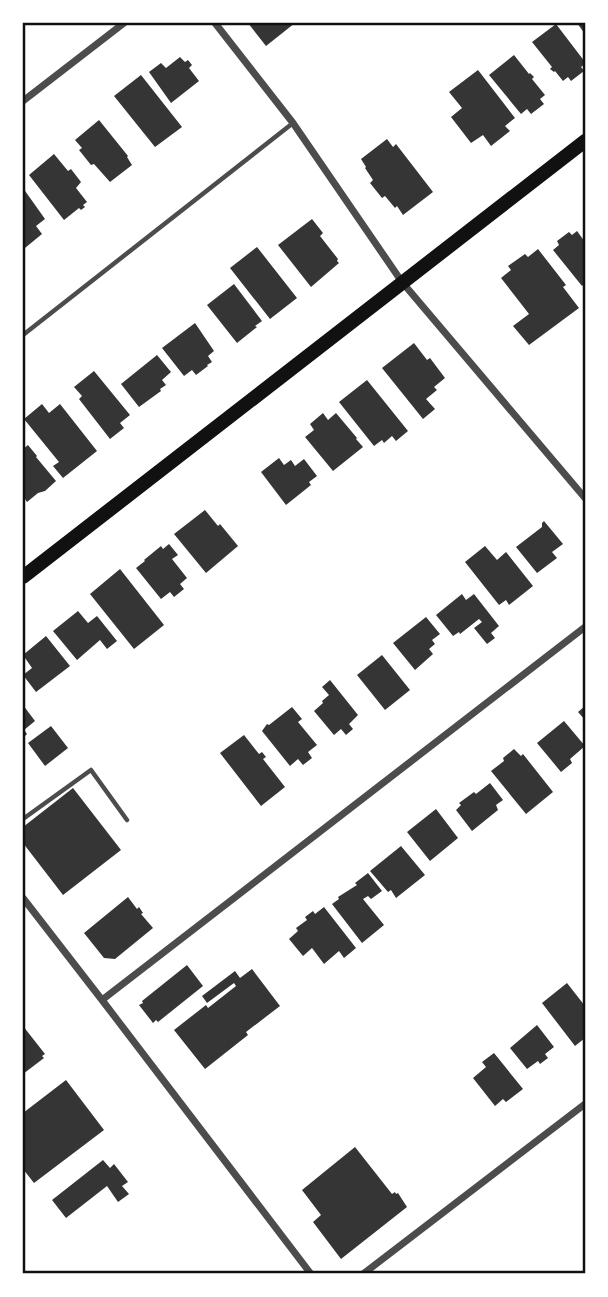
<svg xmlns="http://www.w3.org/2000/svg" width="608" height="1297" viewBox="0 0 608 1297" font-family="'Archivo Narrow',sans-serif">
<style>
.building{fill:#353535}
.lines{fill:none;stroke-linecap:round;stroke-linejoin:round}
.service{stroke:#4c4c4c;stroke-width:4.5}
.minor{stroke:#4c4c4c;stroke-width:7}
.secondary{stroke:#111;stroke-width:14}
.neatline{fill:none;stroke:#111;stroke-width:2.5}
</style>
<rect width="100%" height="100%" fill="#fff"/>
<!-- building -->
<path class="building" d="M248 23H295L266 46Z
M577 23H585V34Z
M556 24 585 62V64L581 67 584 71 571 81 568 77 563 81 555 71 554 72 550 69 552 67 532 42Z
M514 55 529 74 530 73 534 77 532 79 545 95 540 99 544 104 531 114 527 109 521 114 489 75Z
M180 57 185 62 188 60 192 65 189 68 199 81 171 103 149 72 161 63 166 68Z
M478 70 515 118 505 126 510 131 491 146 483 135 471 143 451 117 462 108 449 92Z
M141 75 182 127 155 147 114 96Z
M99 120 128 156 127 157 132 165 110 182 94 164 91 165 79 150 82 148 75 140Z
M387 139 393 147 396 144 433 192 403 215 397 206 395 208 385 196 382 198 370 183 373 180 365 168 366 167 361 159Z
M54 154 68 171 71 169 81 182 76 188 87 202 83 205 85 207 81 210 79 208 64 220 29 175Z
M23 188 45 219 36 226 42 234 25 248 23 246Z
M312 219 323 233 320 236 338 259 337 261 339 263 311 287 278 245Z
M577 231 585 242V283L582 286 553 250 559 245 557 241 569 232 572 235Z
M257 247 297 298 270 319 230 268Z
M538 249 566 285 563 287 579 308 529 345 513 326 529 314 501 278 511 270 508 266 525 254 528 257Z
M234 284 262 321 255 326 257 327 237 343 207 305Z
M195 323 214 351 208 356 212 362 207 365 208 366 196 375 192 370 184 376 162 348Z
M414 343 427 360 430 358 445 378 434 387 437 390 426 399 435 409 423 419 382 368Z
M157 355 171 372 162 380 166 385 160 389 161 391 139 407 121 384Z
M94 371 130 415 120 423 124 428 110 439 79 399 82 396 74 387Z
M367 380 408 431 396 441 392 436 384 443 382 440 374 446 339 402Z
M42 404 49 413 60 404 97 451 63 478 53 466 59 462 24 419Z
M323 413 328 420 336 413 357 438 356 439 363 447 333 471 305 437 314 430 310 424Z
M28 445 37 456 36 457 56 481 45 491 38 493 27 502 23 496V449Z
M279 458 284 465 291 460 295 466 304 459 317 476 309 482 311 485 286 505 261 472Z
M205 510 218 526 220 524 238 546 206 573 174 534Z
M544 521 563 544 552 552 557 558 537 573 516 547 542 527V523Z
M169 544 178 555 172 559 187 578 180 584 184 589 174 597 170 592 161 599 136 568 145 561 144 560 161 546 163 549Z
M485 546 497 560 506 552 533 586 509 605 506 600 499 605 465 562Z
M120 569 164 625 134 649 90 594Z
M462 594 466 600 474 594 499 626 491 633 495 638 487 644 474 628 482 622 479 619 460 634 459 632 453 636 436 615Z
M78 611 88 623 97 616 117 641 107 649 100 640 77 660 53 631Z
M426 617 440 634 432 640 435 644 429 649 433 654 415 670 393 643Z
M46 636 70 666 36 692 23 675 32 668 23 655Z
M382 655 410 690 385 710 357 675Z
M330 680 358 715 349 724 353 729 346 735 341 729 334 735 314 711 323 703 322 701 329 695 322 687Z
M23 705 35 721 24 730 27 734 23 738Z
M585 706V720L578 712Z
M292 707 302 719 298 722 317 745 308 752 312 758 303 765 298 759 290 766 262 731 267 724 269 725Z
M564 721 585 746 570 759 572 763 561 772 537 743Z
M51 726 68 748 45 766 28 743Z
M244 735 259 754 262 752 266 757 263 759 285 787 261 806 220 753Z
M514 749 521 756 523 754 553 792 526 814 491 771 504 761 503 758Z
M490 783 503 800 496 805 498 810 472 831 456 810 461 805 459 803 474 792 476 794Z
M73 788 121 850 63 895 23 843V827Z
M436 809 458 838 430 861 407 832Z
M401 846 425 875 396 898 391 890 388 892 370 871Z
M368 873 382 891 371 899 368 896 363 899 384 925 362 943 332 904 339 899 338 897 357 885 355 883Z
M128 897 137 909 139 907 143 913 141 914 153 928 115 959 104 958 84 933Z
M324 907 356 948 344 958 339 951 324 964 312 948 303 956 289 939 298 931 296 928 307 920 305 917 313 911 315 914Z
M187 965 203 986 158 1022 156 1020 153 1023 139 1005 143 1003 142 1001Z
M252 969 280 1006 246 1032 248 1035 205 1069 174 1030 206 1005 208 1008 236 986 234 983 207 1003 202 996 235 971 240 978Z
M567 983 585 1006V1038L575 1046 542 1003Z
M537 1025 554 1047 545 1054 548 1058 540 1064 538 1061 527 1069 510 1048Z
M23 1026 45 1054 42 1056 44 1058 23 1074Z
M494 1053 523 1089 506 1102 503 1099 495 1106 473 1078 486 1067 482 1062Z
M66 1080 104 1130 34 1183 23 1169V1113Z
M355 1147 392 1194 395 1192 396 1194 398 1193 407 1207 341 1259 313 1222 321 1215 302 1190Z
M103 1160 110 1168 114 1164 128 1182 122 1186 129 1194 118 1202 107 1186 66 1218 52 1200Z"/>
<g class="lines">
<!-- service -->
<path class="service" d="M23 335 293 123
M23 819 91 770 127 820"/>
<!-- minor -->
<path class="minor" d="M215 23 293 123 402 282 585 498
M23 101 124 23
M23 898 102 1000 311 1274
M102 1000 585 627
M363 1274 585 1104"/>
<!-- secondary -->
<path class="secondary" d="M23 577 585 141"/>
</g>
<!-- border -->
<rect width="608" height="1297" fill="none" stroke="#ffffff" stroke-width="49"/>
<rect x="24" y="24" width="560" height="1248" class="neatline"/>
</svg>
